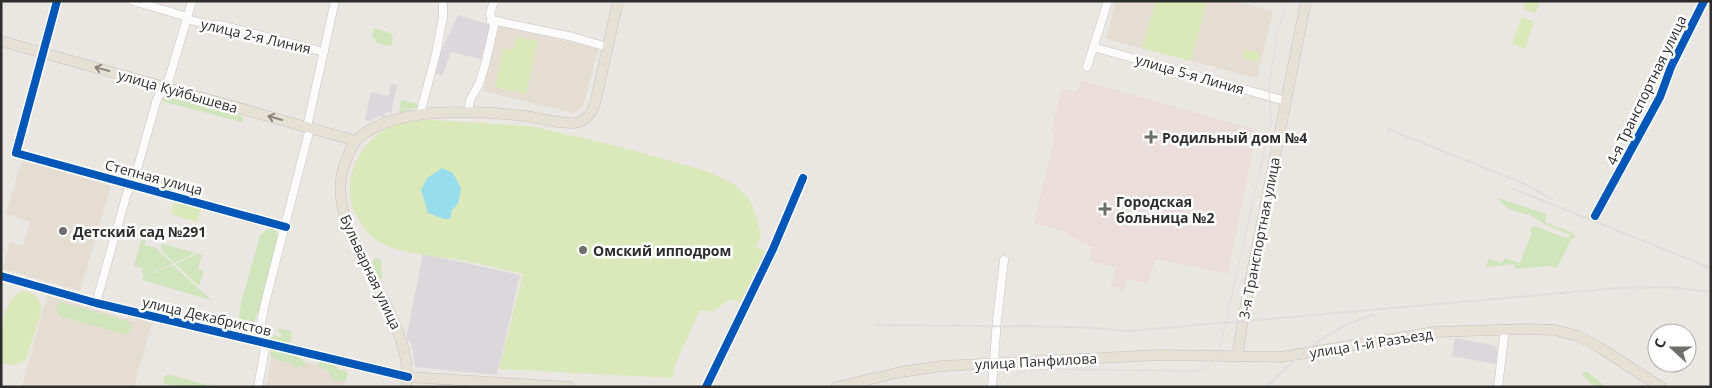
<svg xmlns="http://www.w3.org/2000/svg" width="1712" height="388" viewBox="0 0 1712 388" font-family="'Open Sans',sans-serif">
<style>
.industrial{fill:#dad8da}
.education{fill:#e5ddd1}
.medical{fill:#ecdddd}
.green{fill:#d0e5bc}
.pitch{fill:#dbe9ba}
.water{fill:#97ddeb}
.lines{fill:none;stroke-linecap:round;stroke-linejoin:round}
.minor-casing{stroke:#c6c5c5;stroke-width:9}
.major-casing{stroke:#c6c4c3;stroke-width:11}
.minor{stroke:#fcfbfb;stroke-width:8}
.major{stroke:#e7e1d5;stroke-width:10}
.tram{stroke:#dfdedf;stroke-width:1}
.rail{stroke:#dfdedf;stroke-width:2}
.cycleway-casing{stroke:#fff;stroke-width:11}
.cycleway{stroke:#0057b8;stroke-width:8}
.oneway{stroke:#8a8781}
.poi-dot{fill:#6f6e6c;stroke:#fff;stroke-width:2}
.labels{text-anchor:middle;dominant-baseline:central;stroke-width:5;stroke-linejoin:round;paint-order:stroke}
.street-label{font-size:14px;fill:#2d2d2d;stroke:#fff}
.poi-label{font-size:14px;font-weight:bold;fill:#2d2d2d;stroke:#fff;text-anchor:start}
</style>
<rect width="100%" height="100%" fill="#eae6e2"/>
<!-- industrial -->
<path class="industrial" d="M458 15 493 26 487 51 483 50 481 59 451 52 442 76 434 73 441 51Z
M391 84 397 85 391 113 386 112 384 117 379 116 371 121 365 120 371 92 389 96Z
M423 254 520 275 497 375 415 367 411 342 406 339Z
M1455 338 1497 346 1496 364 1452 356Z"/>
<!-- education -->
<path class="education" d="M1116 1H1233L1273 11 1257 78 1106 39Z
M497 24 598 49 583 107 574 113 483 91Z
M22 160 111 186 80 291 3 269 10 242 23 246 30 222 6 214Z
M47 295 135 321V318L152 323 134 387H22Z
M272 354 347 372 344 387H266Z"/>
<!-- medical -->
<path class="medical" d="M1081 80 1257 130 1228 274 1156 259 1147 284 1128 279 1123 291 1111 285 1116 268 1090 261 1092 247 1082 243 1061 230 1034 224 1054 140 1052 127 1062 89 1077 92Z"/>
<!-- green -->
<path class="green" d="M374 28 391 33 393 38 391 46 376 43V39L372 38Z
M165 96 242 116 244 121 241 122 165 102 162 99Z
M401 100 417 104 418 107 399 113Z
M1498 198 1546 214 1545 222 1573 233 1575 236 1571 240 1557 268 1549 266 1516 269 1514 264 1487 267 1486 265 1489 259 1502 263 1505 258 1520 263 1532 232 1529 230 1534 226 1566 238 1571 236V235L1546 225 1532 216 1512 210 1503 205Z
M271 228 276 231 278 239C272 260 263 310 251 326L241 322 239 319 241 303 260 236 266 230Z
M142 238 146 239 145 245 156 248 173 264 144 276 142 274 143 268 134 266Z
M162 244 196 253 174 263 161 250Z
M199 253 202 255 198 269 204 271 199 286 175 264Z
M375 258H378L381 261 382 280 379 278 372 263Z
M173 265 211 300 142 280 143 277Z
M60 302 128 321 132 324 129 333 124 334 59 316 56 311 57 306Z
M278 329H282L292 331 291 342 283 345 266 341 263 333 281 337 282 334 278 332Z
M272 349 296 355 306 363 304 366 295 368 288 362H283L270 356Z
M322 361 336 365 338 369 344 370 348 373 346 381C330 383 333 374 325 369 323 368 320 368 318 366V363Z
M1586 371 1606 387H1595L1582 375Z
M166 375H170L215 387H173L164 383 163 378Z"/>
<!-- pitch -->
<path class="pitch" d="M1156 1H1207L1191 61 1142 48Z
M1525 1H1540L1536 13 1523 9Z
M1521 17 1534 22 1525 49 1512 44Z
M516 37 538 41 526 94 495 87 504 48 513 50Z
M1245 49 1260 53 1258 62 1243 58Z
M431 120 530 126 617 146 709 172 735 185 750 200 756 215 761 236 756 247 765 251 741 301 728 300 713 312 700 310 673 370 676 371 673 378 499 369 523 274C501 269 480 264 459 260 434 256 404 254 381 243 372 239 365 229 360 221 337 189 356 144 389 127 402 121 417 121 431 120Z
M174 201 201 209 197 222 171 214Z
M22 291C35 292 42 299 41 313L26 359C18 366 11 367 1 362 1 340 0 299 22 291Z"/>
<!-- water -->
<path class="water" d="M442 168 453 173 461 188 458 204 452 210 450 219H444L428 213 421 190 427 178Z"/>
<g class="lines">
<defs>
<path id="minor" d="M57 1 16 153 286 227
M133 1 188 17
M187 19 208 25H221L324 52
M491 20 573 37 607 47
M1093 47 1286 101
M1087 67 1108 1
M468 113 470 100 479 84 485 65 494 26 490 14 494 1
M420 114 436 54 443 17V1
M307 127 335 1
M1595 216 1660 97 1671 67 1704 1
M1 276 96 303 408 377
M96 303 127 193 133 184 157 99 169 79 192 1
M258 387 265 348 259 333 265 303 310 128
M706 387 773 249 803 178
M992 387 997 320 1004 260
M1498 387 1505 329"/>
<path id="major" d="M1 41 356 141
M1237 357 1247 297 1306 1
M408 377 570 387
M406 387C408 377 407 370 406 361 397 297 321 224 345 163 348 155 351 145 357 140 391 105 480 111 525 116 541 118 559 124 574 123 585 122 592 113 595 104L618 1
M836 387 901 372 942 366 1159 355 1281 357 1435 332 1528 329 1555 330 1578 336 1597 346 1661 387"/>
</defs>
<!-- minor casing -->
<use href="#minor" class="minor-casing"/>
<!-- major casing -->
<use href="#major" class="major-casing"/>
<!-- minor -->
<use href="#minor" class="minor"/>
<!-- major -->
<use href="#major" class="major"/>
<!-- tram -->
<path class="tram" d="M1004 387C1012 376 1020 372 1033 369L1197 371 1211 365 1217 356 1221 344 1271 121 1269 87 1277 35 1286 1"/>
<!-- rail -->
<path class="rail" d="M1388 129 1525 184 1552 199
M1511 188 1711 268
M877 325 1080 327 1130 331 1619 288 1670 287 1711 292
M1267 387C1296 357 1332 325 1374 315"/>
<defs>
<path id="cycleway" d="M57 1 16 153 286 227
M1595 216 1660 97 1671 67 1704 1
M1 276 96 303 408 377
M706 387 773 249 803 178"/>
</defs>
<!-- cycleway casing -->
<use href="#cycleway" class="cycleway-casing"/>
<!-- cycleway -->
<use href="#cycleway" class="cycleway"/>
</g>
<!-- one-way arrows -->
<defs><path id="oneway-shaft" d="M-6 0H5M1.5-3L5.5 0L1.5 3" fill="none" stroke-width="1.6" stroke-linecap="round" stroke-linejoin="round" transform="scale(1.25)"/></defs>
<g class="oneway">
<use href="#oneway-shaft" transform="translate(102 69) rotate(-165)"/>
<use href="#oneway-shaft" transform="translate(275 118) rotate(-164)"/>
</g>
<!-- markers -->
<g class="poi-dot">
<path d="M1148.5 129.5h5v5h5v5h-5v5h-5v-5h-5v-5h5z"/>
<path d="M1102.5 201.5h5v5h5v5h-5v5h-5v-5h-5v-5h5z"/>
<circle cx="63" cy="231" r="5"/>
<circle cx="583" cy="250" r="5"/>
</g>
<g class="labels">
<!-- street labels -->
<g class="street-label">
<text transform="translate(256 36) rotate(13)">улица 2-я Линия</text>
<text transform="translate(1190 74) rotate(16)">улица 5-я Линия</text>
<text transform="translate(1646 90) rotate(-64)">4-я Транспортная улица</text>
<text transform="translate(178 91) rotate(16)">улица Куйбышева</text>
<text transform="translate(154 177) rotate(15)">Степная улица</text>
<text transform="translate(1259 238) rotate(-79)">3-я Транспортная улица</text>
<text transform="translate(371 272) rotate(65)">Бульварная улица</text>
<text transform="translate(207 316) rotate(13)">улица Декабристов</text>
<text transform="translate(1371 343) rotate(-9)">улица 1-й Разъезд</text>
<text transform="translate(1036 361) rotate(-3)">улица Панфилова</text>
</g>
<!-- poi labels -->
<g class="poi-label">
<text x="1162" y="137">Родильный дом №4</text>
<text x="1116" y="201">Городская<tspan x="1116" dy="16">больница №2</tspan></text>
<text x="73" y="231">Детский сад №291</text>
<text x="593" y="250">Омский ипподром</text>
</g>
</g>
<!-- border -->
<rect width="1712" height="388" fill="none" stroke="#2d2d2d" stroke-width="5"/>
<!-- north arrow -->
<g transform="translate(1672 348) rotate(291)"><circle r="24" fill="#ffffff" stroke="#ababab"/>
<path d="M0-4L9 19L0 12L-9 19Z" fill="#6f6e6c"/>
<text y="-8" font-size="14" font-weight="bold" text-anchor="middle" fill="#2d2d2d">С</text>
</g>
</svg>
